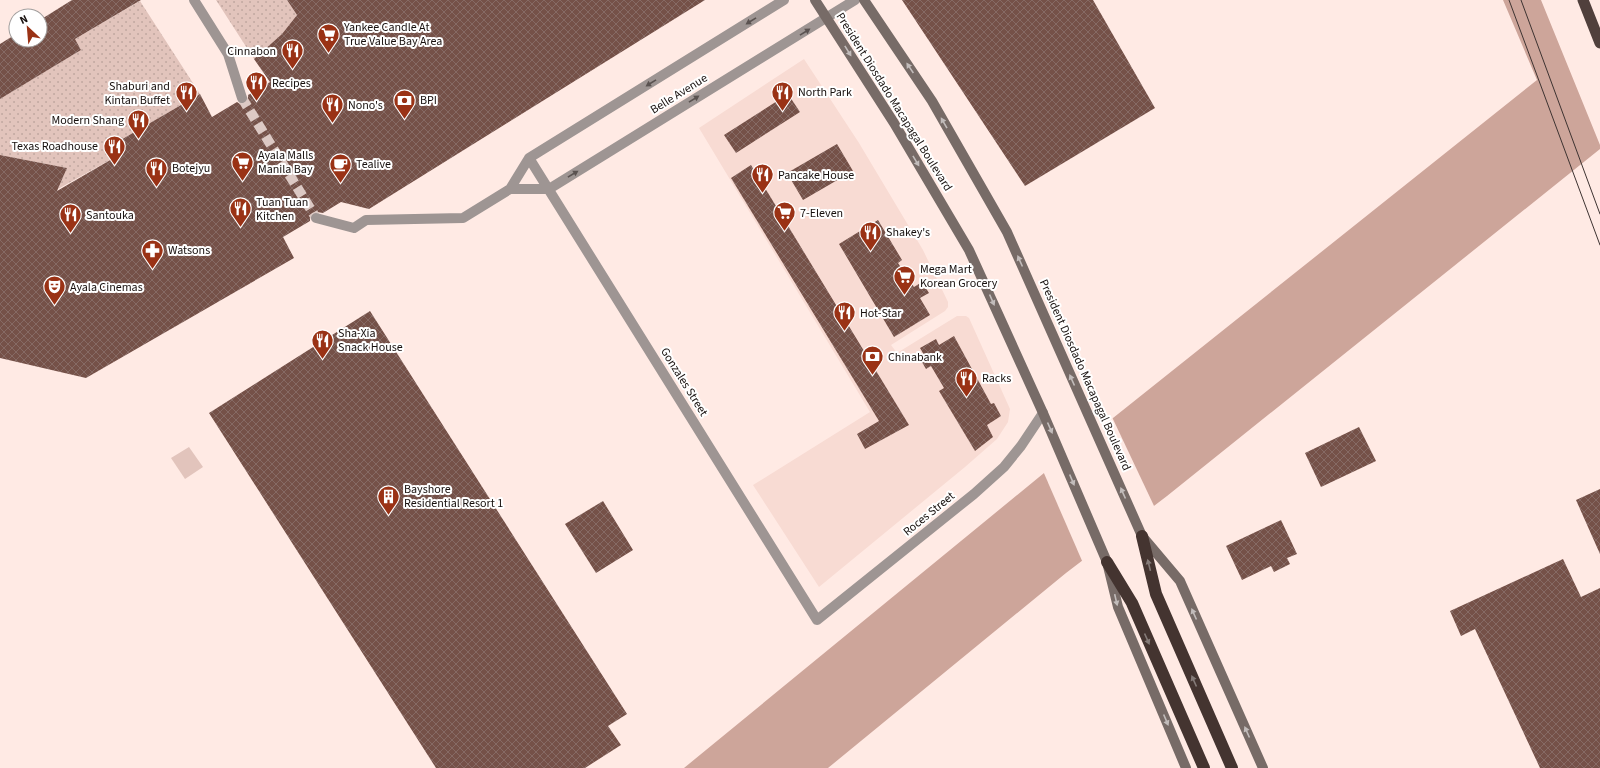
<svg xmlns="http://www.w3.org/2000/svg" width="1600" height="768" viewBox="0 0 1600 768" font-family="'Source Sans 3',sans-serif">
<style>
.built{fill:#f8dbd3}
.park{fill:url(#park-dots)}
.pitch{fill:#e2c4bc}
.water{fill:#cda59a}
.pier{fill:#ffeae4}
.building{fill:url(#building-cross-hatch)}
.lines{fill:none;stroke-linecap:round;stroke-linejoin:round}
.minor-tunnel{stroke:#dcc9c4;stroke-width:10;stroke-dasharray:10 5;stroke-linecap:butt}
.minor{stroke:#9e9593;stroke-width:10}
.secondary{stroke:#776b67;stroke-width:10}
.trunk{stroke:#50403c;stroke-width:11}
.motorway{stroke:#443430;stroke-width:12}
.tram{stroke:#3d3331;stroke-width:1}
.oneway{fill:#5a5250}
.oneway2{fill:#c2bcbb}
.oneway3{fill:#857b78}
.labels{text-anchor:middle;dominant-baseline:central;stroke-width:4;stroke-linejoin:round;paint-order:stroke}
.poi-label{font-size:12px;fill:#160f0d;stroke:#fff;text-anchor:start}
.street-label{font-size:12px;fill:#160f0d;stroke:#fff}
</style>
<defs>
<pattern id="park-dots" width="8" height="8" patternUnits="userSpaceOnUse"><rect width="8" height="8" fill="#e2c4bc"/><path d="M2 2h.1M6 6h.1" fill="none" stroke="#c1a7a0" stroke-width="1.8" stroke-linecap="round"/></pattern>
<pattern id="building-cross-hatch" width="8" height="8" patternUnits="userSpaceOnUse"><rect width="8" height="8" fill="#755148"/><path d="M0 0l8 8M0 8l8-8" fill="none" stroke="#866a64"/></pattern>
</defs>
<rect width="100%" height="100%" fill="#ffeae4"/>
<!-- built -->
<path class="built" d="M804 59 859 143 923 250 948 302V307L945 311 891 345 897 353 957 316H966L969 318 1010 409 1008 422 997 439 965 467 819 587 753 485 870 412 699 128Z"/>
<!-- park -->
<path class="park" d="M216 0H287L297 15 282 34 254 59Z
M140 1 200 94 119 141 124 152 58 189 67 168 0 155V99L81 50 75 39Z"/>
<!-- pitch -->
<path class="pitch" d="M189 447 203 467 185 479 171 458Z"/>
<!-- water -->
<path class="water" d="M1503 0H1541L1600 145V149L1167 496 1066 573 828 768H684L1044 473 1537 80Z"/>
<!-- pier -->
<path class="pier" d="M1112 417 1155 508 1083 563 1043 471Z"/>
<!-- building -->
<path class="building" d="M72 0H141L75 39 81 50 0 99V44L16 34V40H40V20Z
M287 0H705L369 209 341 202 323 213 317 212 312 213 310 217V221L283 237 294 258 86 378 0 358V155L67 168 57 191 124 152 119 141 200 94 212 117 237 102 240 104H244L248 100V95L270 82 254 59 282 34 297 15Z
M902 0H1093L1155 108 1025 186Z
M788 94 800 112 736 153 724 135Z
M837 144 853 171 803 200 787 173Z
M751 165 909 425 865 449 857 434 879 421 731 178Z
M878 220 902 260 898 263 914 287 922 282 929 293 920 298 930 315 894 337 839 244Z
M370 311 627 714 608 726 621 745 585 768H436L209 413Z
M954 336 991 404 994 403 1001 416 987 425 993 437 975 451 939 391 944 388 931 366 926 369 919 357 924 355 920 348 936 339 939 345Z
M1359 427 1376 461 1321 487 1305 453Z
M1600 489V554L1576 500Z
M603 501 633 550 596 573 565 524Z
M1281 520 1297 554 1287 558 1290 564 1274 572 1271 566 1242 580 1226 546Z
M1563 559 1581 597 1600 588V768H1540L1475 629 1461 636 1450 611Z"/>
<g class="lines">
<!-- minor-tunnel -->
<path class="minor-tunnel" d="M242 98 316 218"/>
<!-- minor -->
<path class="minor" d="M194 0 228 54 242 98
M529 158 817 620 974 494 1004 467 1021 446 1043 413
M510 189H549L855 0
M316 218 354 228 366 220 463 218 510 189 529 158 784 0"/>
<!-- secondary -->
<path class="secondary" d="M815 0 894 123 969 250 1043 413 1107 562 1118 607 1186 768
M864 0 932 101 1007 232 1142 536 1180 581 1263 768"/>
<!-- trunk -->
<path class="trunk" d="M1583 0 1600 43"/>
<!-- motorway -->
<path class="motorway" d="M1142 536 1156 594 1232 768
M1107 562 1132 603 1204 768"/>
<!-- tram -->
<path class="tram" d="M1509 0 1600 245
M1521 0 1600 214"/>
</g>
<!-- one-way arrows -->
<defs><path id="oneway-solid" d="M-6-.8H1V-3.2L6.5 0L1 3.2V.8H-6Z"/></defs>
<g class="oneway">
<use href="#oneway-solid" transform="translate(751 21) rotate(148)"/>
<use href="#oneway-solid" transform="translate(805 32) rotate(-32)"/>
<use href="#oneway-solid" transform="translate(651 83) rotate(148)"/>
<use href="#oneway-solid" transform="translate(694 99) rotate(-32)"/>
<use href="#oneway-solid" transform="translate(573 174) rotate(-31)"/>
</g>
<g class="oneway2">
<use href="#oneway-solid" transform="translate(848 51) rotate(58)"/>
<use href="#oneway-solid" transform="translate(910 68) rotate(-124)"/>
<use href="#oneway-solid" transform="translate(944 123) rotate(-120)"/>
<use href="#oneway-solid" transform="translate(916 161) rotate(59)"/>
<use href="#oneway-solid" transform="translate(1020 261) rotate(-114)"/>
<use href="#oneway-solid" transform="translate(992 300) rotate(66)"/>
<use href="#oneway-solid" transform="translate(1072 380) rotate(-114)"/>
<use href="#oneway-solid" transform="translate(1050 428) rotate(66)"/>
<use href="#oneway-solid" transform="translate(1072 480) rotate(67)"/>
<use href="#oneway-solid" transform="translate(1123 493) rotate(-114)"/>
<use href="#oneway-solid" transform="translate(1116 600) rotate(77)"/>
<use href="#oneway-solid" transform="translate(1194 614) rotate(-114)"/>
<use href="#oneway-solid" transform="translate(1166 720) rotate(67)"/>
<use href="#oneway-solid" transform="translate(1247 732) rotate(-114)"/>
</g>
<g class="oneway3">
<use href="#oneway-solid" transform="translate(1149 565) rotate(-104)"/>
<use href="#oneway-solid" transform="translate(1147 639) rotate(66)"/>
<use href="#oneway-solid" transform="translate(1194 681) rotate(-114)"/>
</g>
<!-- icons -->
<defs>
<symbol id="supermarket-pin" viewBox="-11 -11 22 30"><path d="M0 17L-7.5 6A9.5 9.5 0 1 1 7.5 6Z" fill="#9a3215" stroke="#fff"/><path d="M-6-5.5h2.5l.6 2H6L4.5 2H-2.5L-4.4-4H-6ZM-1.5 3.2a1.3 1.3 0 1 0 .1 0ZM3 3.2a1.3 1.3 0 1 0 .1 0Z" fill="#fff"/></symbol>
<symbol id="restaurant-pin" viewBox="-11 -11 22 30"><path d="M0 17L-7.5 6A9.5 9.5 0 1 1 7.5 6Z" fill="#9a3215" stroke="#fff"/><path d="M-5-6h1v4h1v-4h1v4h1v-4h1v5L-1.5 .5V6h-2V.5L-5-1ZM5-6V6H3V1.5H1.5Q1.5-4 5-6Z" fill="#fff"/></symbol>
<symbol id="bank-pin" viewBox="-11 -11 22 30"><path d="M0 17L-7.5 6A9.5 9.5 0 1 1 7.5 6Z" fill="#9a3215" stroke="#fff"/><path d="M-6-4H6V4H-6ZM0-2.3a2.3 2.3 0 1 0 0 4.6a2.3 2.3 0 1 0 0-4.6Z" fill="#fff"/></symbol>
<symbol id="cafe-pin" viewBox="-11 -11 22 30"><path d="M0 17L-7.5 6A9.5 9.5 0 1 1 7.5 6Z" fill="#9a3215" stroke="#fff"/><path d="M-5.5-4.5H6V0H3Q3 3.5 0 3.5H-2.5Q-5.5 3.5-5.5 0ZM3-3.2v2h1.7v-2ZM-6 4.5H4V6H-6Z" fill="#fff"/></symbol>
<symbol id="pharmacy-pin" viewBox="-11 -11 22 30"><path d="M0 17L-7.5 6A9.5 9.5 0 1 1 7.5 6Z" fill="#9a3215" stroke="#fff"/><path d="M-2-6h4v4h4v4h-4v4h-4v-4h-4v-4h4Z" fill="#fff"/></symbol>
<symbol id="theatre-pin" viewBox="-11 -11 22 30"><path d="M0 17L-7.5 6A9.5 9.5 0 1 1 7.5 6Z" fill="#9a3215" stroke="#fff"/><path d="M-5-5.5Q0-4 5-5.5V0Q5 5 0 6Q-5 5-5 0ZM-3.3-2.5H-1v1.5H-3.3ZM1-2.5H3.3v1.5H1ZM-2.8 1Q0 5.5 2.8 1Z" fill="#fff"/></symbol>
<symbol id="building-pin" viewBox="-11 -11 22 30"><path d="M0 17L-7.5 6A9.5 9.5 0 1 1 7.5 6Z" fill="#9a3215" stroke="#fff"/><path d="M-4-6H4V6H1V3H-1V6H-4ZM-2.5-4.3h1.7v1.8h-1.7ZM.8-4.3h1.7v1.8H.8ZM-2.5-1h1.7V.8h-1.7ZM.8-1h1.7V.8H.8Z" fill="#fff"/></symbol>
</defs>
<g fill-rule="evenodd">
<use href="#supermarket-pin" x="316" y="22" width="25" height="34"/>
<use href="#restaurant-pin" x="280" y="38" width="25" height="34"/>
<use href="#restaurant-pin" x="244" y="70" width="25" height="34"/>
<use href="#restaurant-pin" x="770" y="80" width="25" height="34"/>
<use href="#restaurant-pin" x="174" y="80" width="25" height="34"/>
<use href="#bank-pin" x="392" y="88" width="25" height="34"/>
<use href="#restaurant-pin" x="320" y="92" width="25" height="34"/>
<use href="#restaurant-pin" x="126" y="108" width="25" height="34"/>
<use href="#restaurant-pin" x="102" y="134" width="25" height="34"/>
<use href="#supermarket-pin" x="230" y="150" width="25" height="34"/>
<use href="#cafe-pin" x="328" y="152" width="25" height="34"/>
<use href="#restaurant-pin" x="144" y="156" width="25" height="34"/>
<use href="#restaurant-pin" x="750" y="162" width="25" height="34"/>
<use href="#restaurant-pin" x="228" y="196" width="25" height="34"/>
<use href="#supermarket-pin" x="772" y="200" width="25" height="34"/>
<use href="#restaurant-pin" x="58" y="202" width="25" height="34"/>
<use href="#restaurant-pin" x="858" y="220" width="25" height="34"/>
<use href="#pharmacy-pin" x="140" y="238" width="25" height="34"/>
<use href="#supermarket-pin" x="892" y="264" width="25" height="34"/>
<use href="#theatre-pin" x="42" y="274" width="25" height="34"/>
<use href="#restaurant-pin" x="832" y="300" width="25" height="34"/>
<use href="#restaurant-pin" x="310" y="328" width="25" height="34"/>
<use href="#bank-pin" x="860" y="344" width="25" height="34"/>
<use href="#restaurant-pin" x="954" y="366" width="25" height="34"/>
<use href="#building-pin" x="376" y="484" width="25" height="34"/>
</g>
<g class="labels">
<!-- poi labels -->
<g class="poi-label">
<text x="344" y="27">Yankee Candle At<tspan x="344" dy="14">True Value Bay Area</tspan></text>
<text x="276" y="51" text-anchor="end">Cinnabon</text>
<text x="272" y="83">Recipes</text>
<text x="170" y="86" text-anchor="end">Shaburi and<tspan x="170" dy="14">Kintan Buffet</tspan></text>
<text x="798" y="92">North Park</text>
<text x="420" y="100">BPI</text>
<text x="348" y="105">Nono's</text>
<text x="124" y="120" text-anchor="end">Modern Shang</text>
<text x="98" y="146" text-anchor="end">Texas Roadhouse</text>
<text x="258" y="155">Ayala Malls<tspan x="258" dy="14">Manila Bay</tspan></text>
<text x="356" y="164">Tealive</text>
<text x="172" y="168">Botejyu</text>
<text x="778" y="175">Pancake House</text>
<text x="256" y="202">Tuan Tuan<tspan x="256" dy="14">Kitchen</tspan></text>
<text x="800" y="213">7-Eleven</text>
<text x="86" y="215">Santouka</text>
<text x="886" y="232">Shakey's</text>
<text x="168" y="250">Watsons</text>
<text x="920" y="269">Mega Mart<tspan x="920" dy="14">Korean Grocery</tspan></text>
<text x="70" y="287">Ayala Cinemas</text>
<text x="860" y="313">Hot-Star</text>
<text x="338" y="333">Sha-Xia<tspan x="338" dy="14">Snack House</tspan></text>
<text x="888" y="357">Chinabank</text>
<text x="982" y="378">Racks</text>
<text x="404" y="489">Bayshore<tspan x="404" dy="14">Residential Resort 1</tspan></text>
</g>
<!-- street labels -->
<g class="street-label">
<text transform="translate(679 94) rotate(-32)">Belle Avenue</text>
<text transform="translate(894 102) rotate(58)">President Diosdado Macapagal Boulevard</text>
<text transform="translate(1085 375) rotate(66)">President Diosdado Macapagal Boulevard</text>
<text transform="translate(684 382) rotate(58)">Gonzales Street</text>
<text transform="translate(929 514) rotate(-39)">Roces Street</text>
</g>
</g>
<!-- north arrow -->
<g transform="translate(28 28) rotate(334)"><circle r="19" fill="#ffffff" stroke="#a29f9e"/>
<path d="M0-3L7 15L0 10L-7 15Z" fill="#9a3215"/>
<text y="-6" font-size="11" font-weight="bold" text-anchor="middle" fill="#160f0d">N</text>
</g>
</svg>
